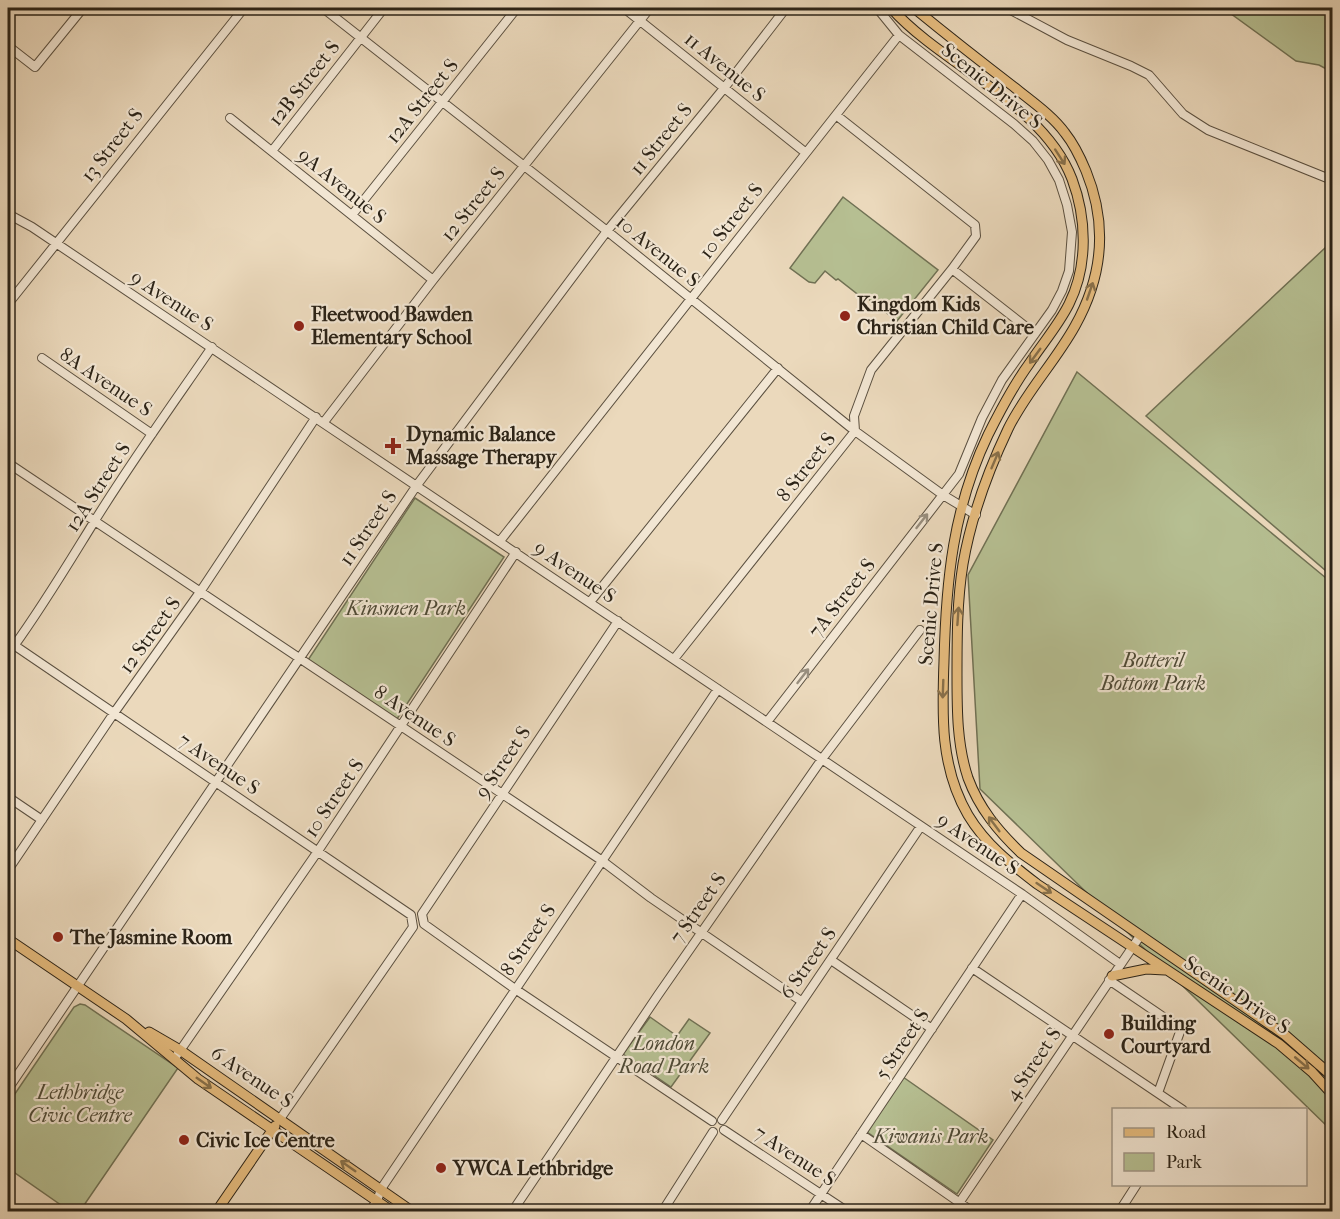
<svg xmlns="http://www.w3.org/2000/svg" width="1340" height="1219" viewBox="0 0 1340 1219" font-family="'IM FELL French Canon',serif">
<style>
.green{fill:#b6bf92;stroke:#707154;stroke-width:1.5}
.lines{fill:none;stroke-linecap:round;stroke-linejoin:round}
.minor-casing{stroke:#5b5040;stroke-width:10}
.major-casing{stroke:#2b2317;stroke-width:11}
.minor{stroke:#f2e6d3;stroke-width:8}
.major{stroke:#e6bc7e;stroke-width:9}
.oneway{stroke:#88704a}
.oneway2{stroke:#988e7e}
.poi-dot{fill:#8f2418;stroke:#f2e6d3;stroke-width:2}
.labels{text-anchor:middle;dominant-baseline:central;stroke-width:4.5;stroke-linejoin:round;paint-order:stroke}
.street-label{font-size:20px;fill:#2b2317;stroke:#f2e6d3}
.poi-label{font-size:20px;font-weight:bold;fill:#2b2317;stroke:#f2e6d3;text-anchor:start}
.park-label{font-size:20px;font-style:italic;fill:#4e4a36;stroke:#f2e6d3}
</style>
<rect width="100%" height="100%" fill="#ebd9bc"/>
<filter id="stains"><feTurbulence type="fractalNoise" baseFrequency=".00333" numOctaves="4"/><feColorMatrix values="0 0 0 0 .2 0 0 0 0 .09 0 0 0 0 .02 0 0 0 .5 -.17"/></filter>
<radialGradient id="worn" r=".72"><stop offset=".6" stop-color="#630" stop-opacity="0"/><stop offset="1" stop-color="#630" stop-opacity=".3"/></radialGradient>
<!-- green -->
<path class="green" d="M1223 8H1332V72L1319 65 1296 61Z
M843 197 938 270 897 321 867 298 865 300 838 279 836 280 825 271 815 283 809 282 790 268Z
M1326 247 1332 248V576L1146 416Z
M1077 372 1332 583V1131L980 789 968 575Z
M415 498 504 557 397 719 308 660Z
M80 1004 85 1005 178 1068 80 1211 71 1212 8 1168V1104L74 1007Z
M650 1017 677 1036 689 1019 710 1033 671 1087 623 1054Z
M903 1077 993 1140 957 1194 867 1132Z"/>
<g class="lines">
<defs>
<path id="minor" d="M323 8 607 231 855 431 943 495 976 515
M624 8 806 153
M1007 8 1067 40 1131 66 1149 75 1183 114 1208 130 1332 180
M8 46 35 67 83 8
M230 118 433 280
M272 151 384 8
M8 214 32 227 1022 894 1120 964
M352 215 517 8
M952 269 1035 334
M8 304 244 8
M42 358 152 434
M324 422 433 280 650 8
M8 463 601 860 651 898 801 1001
M500 541 899 35
M590 602 778 368
M618 621 422 914 424 924 515 989 712 1121
M8 641 411 915 413 927 280 1119
M14 646C43 606 68 564 94 522 131 462 172 405 212 347
M674 659 855 431 854 416 871 370 952 269 976 236 975 225 836 115
M767 722 959 474 982 418 1002 380 1052 310 1062 291 1069 271 1072 232 1067 205 1059 180 1048 160 1033 141 1014 124 899 35 877 8
M8 797 42 820
M8 870 114 713 200 592 316 417
M831 960 932 1029
M972 968 1183 1110
M1109 980 1181 1029 1158 1093
M177 1055 318 851 516 552
M8 1089 417 485 607 231 725 87 786 8
M722 1120 921 826
M724 1130 848 1212
M861 1134 973 1212
M369 1212 377 1201 381 1189 718 689
M512 1212 658 995 822 759 920 630
M662 1212 713 1132
M809 1212 1022 894
M953 1212 1140 936
M1119 1212 1137 1184"/>
<path id="major" d="M891 8C944 67 1043 103 1072 179 1087 219 1088 266 1069 304 1058 326 1042 344 1029 364 1013 386 1000 411 988 435 953 508 946 581 944 661 942 715 940 767 968 815 986 845 1011 864 1037 884L1279 1044 1312 1072 1332 1094
M914 8C947 35 980 61 1014 87 1031 101 1052 115 1065 133 1073 143 1081 159 1086 171 1108 225 1103 276 1075 326 1055 362 1026 392 1008 429 988 471 971 518 963 564 957 601 957 639 957 676 957 710 957 745 968 778 979 808 998 831 1021 853L1285 1035 1332 1076
M8 939 126 1019 198 1079 393 1212
M1112 976 1146 969 1165 970
M149 1032 180 1050 413 1212
M216 1212 275 1126"/>
</defs>
<!-- minor casing -->
<use href="#minor" class="minor-casing"/>
<!-- major casing -->
<use href="#major" class="major-casing"/>
<!-- minor -->
<use href="#minor" class="minor"/>
<!-- major -->
<use href="#major" class="major"/>
</g>
<!-- one-way arrows -->
<defs><path id="oneway-shaft" d="M-6 0H5M1.5-3L5.5 0L1.5 3" fill="none" stroke-width="1.6" stroke-linecap="round" stroke-linejoin="round" transform="scale(1.5)"/></defs>
<g class="oneway">
<use href="#oneway-shaft" transform="translate(1060 157) rotate(57)"/>
<use href="#oneway-shaft" transform="translate(1090 291) rotate(-71)"/>
<use href="#oneway-shaft" transform="translate(1035 356) rotate(126)"/>
<use href="#oneway-shaft" transform="translate(995 460) rotate(-67)"/>
<use href="#oneway-shaft" transform="translate(958 616) rotate(-86)"/>
<use href="#oneway-shaft" transform="translate(943 689) rotate(92)"/>
<use href="#oneway-shaft" transform="translate(994 824) rotate(-127)"/>
<use href="#oneway-shaft" transform="translate(1044 888) rotate(34)"/>
<use href="#oneway-shaft" transform="translate(1302 1063) rotate(40)"/>
<use href="#oneway-shaft" transform="translate(204 1083) rotate(35)"/>
<use href="#oneway-shaft" transform="translate(348 1166) rotate(-145)"/>
</g>
<g class="oneway2">
<use href="#oneway-shaft" transform="translate(922 521) rotate(-52)"/>
<use href="#oneway-shaft" transform="translate(803 676) rotate(-52)"/>
</g>
<!-- markers -->
<g class="poi-dot">
<circle cx="845" cy="316" r="6"/>
<circle cx="299" cy="326" r="6"/>
<path d="M390 437h6v6h6v6h-6v6h-6v-6h-6v-6h6z"/>
<circle cx="58" cy="937" r="6"/>
<circle cx="1109" cy="1034" r="6"/>
<circle cx="184" cy="1140" r="6"/>
<circle cx="441" cy="1168" r="6"/>
</g>
<g class="labels">
<!-- street labels -->
<g class="street-label">
<text transform="translate(725 67) rotate(39)">11 Avenue S</text>
<text transform="translate(304 83) rotate(-52)">12B Street S</text>
<text transform="translate(992 86) rotate(39)">Scenic Drive S</text>
<text transform="translate(422 101) rotate(-51)">12A Street S</text>
<text transform="translate(661 139) rotate(-51)">11 Street S</text>
<text transform="translate(112 145) rotate(-52)">13 Street S</text>
<text transform="translate(342 186) rotate(39)">9A Avenue S</text>
<text transform="translate(473 204) rotate(-51)">12 Street S</text>
<text transform="translate(731 221) rotate(-52)">10 Street S</text>
<text transform="translate(658 251) rotate(39)">10 Avenue S</text>
<text transform="translate(172 301) rotate(33)">9 Avenue S</text>
<text transform="translate(106 382) rotate(34)">8A Avenue S</text>
<text transform="translate(806 467) rotate(-52)">8 Street S</text>
<text transform="translate(98 487) rotate(-57)">12A Street S</text>
<text transform="translate(368 528) rotate(-56)">11 Street S</text>
<text transform="translate(575 572) rotate(34)">9 Avenue S</text>
<text transform="translate(842 598) rotate(-52)">7A Street S</text>
<text transform="translate(931 604) rotate(-85)">Scenic Drive S</text>
<text transform="translate(150 635) rotate(-54)">12 Street S</text>
<text transform="translate(415 716) rotate(34)">8 Avenue S</text>
<text transform="translate(503 762) rotate(-56)">9 Street S</text>
<text transform="translate(219 764) rotate(34)">7 Avenue S</text>
<text transform="translate(334 798) rotate(-56)">10 Street S</text>
<text transform="translate(978 844) rotate(34)">9 Avenue S</text>
<text transform="translate(698 908) rotate(-55)">7 Street S</text>
<text transform="translate(528 940) rotate(-56)">8 Street S</text>
<text transform="translate(808 963) rotate(-55)">6 Street S</text>
<text transform="translate(1237 995) rotate(34)">Scenic Drive S</text>
<text transform="translate(902 1044) rotate(-56)">5 Street S</text>
<text transform="translate(1033 1064) rotate(-56)">4 Street S</text>
<text transform="translate(252 1077) rotate(34)">6 Avenue S</text>
<text transform="translate(795 1156) rotate(33)">7 Avenue S</text>
</g>
<!-- poi labels -->
<g class="poi-label">
<text x="857" y="304">Kingdom Kids<tspan x="857" dy="23">Christian Child Care</tspan></text>
<text x="311" y="314">Fleetwood Bawden<tspan x="311" dy="23">Elementary School</tspan></text>
<text x="406" y="434">Dynamic Balance<tspan x="406" dy="23">Massage Therapy</tspan></text>
<text x="70" y="937">The Jasmine Room</text>
<text x="1121" y="1023">Building<tspan x="1121" dy="23">Courtyard</tspan></text>
<text x="196" y="1140">Civic Ice Centre</text>
<text x="453" y="1168">YWCA Lethbridge</text>
</g>
<!-- park labels -->
<g class="park-label">
<text x="406" y="608">Kinsmen Park</text>
<text x="1153" y="660">Botteril<tspan x="1153" dy="23">Bottom Park</tspan></text>
<text x="664" y="1043">London<tspan x="664" dy="23">Road Park</tspan></text>
<text x="80" y="1092">Lethbridge<tspan x="80" dy="23">Civic Centre</tspan></text>
<text x="931" y="1136">Kiwanis Park</text>
</g>
</g>
<!-- margin -->
<rect width="1340" height="1219" fill="none" stroke="#ebd9bc" stroke-width="30"/>
<rect x="9" y="9" width="1322" height="1201" fill="none" stroke="#2b2317" stroke-width="3"/>
<rect x="15" y="15" width="1310" height="1189" fill="none" stroke="#2b2317" stroke-width="1.5"/>
<!-- legend -->
<rect x="1112" y="1108" width="195" height="78" fill="#f2e6d3" stroke="#a29888" stroke-width="1.5"/>
<rect x="1124" y="1128" width="30" height="9" fill="#e6bc7e" stroke="#a29888" stroke-width="1.5"/>
<text x="1166" y="1138" font-size="18" fill="#2b2317">Road</text>
<rect x="1124" y="1153" width="30" height="18" fill="#b6bf92" stroke="#a29888" stroke-width="1.5"/>
<text x="1166" y="1168" font-size="18" fill="#2b2317">Park</text>
<rect width="100%" height="100%" filter="url(#stains)"/>
<rect width="100%" height="100%" fill="url(#worn)"/>
</svg>
